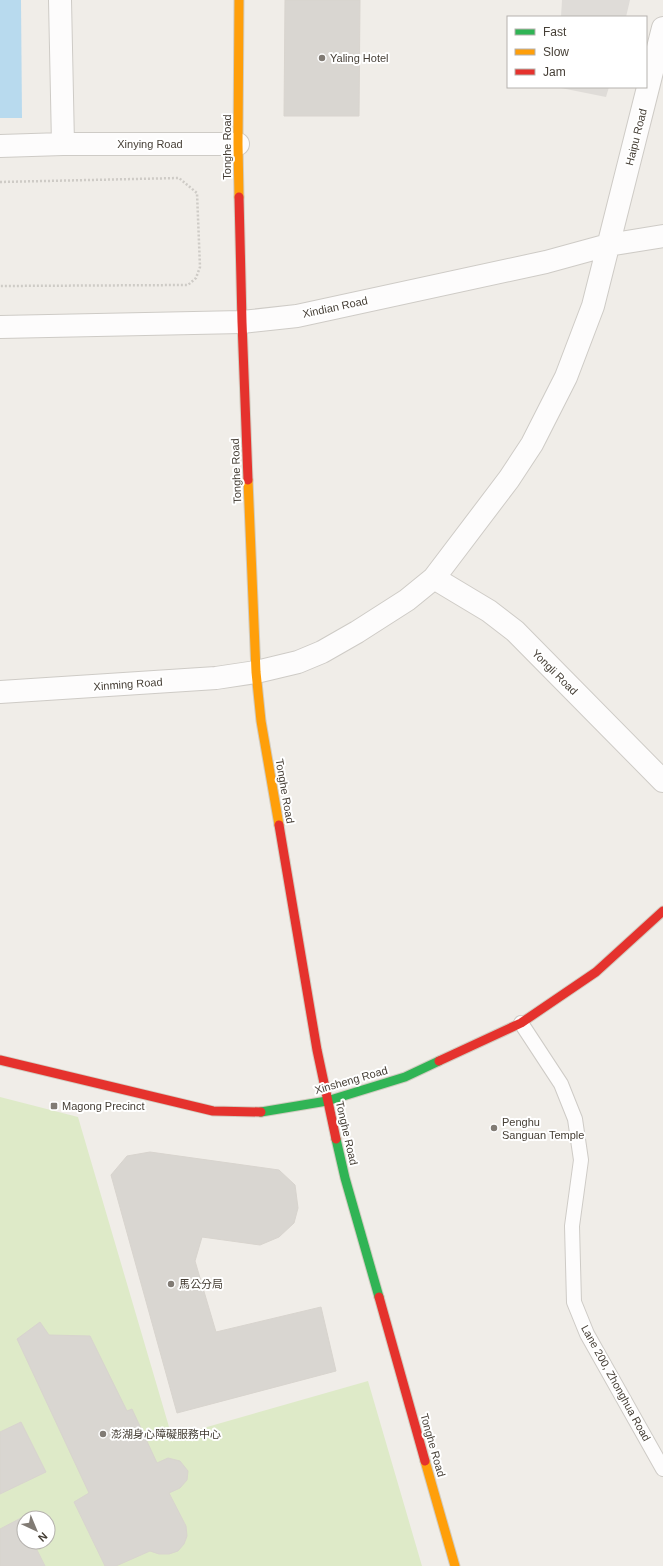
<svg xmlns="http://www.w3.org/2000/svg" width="663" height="1566" viewBox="0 0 663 1566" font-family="Arial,'Noto Sans TC',sans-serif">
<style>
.green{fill:#deeac8;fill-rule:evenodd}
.parking{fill:#dfdcd8}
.water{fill:#b8daee}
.building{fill:#d9d6d1;stroke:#d8d4ce}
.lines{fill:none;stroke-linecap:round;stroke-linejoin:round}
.lane-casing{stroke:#cecbc6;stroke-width:16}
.street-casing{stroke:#cecbc6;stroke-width:24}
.fast-casing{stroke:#d1ccc0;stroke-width:11}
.slow-casing{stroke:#d1ccc0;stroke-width:11}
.jam-casing{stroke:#d1ccc0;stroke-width:11}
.path{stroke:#cecbc6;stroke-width:2.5;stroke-dasharray:2 2;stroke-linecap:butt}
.lane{stroke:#fdfcfc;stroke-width:14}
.street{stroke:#fdfcfc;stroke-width:22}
.fast{stroke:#30b455;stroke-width:9}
.slow{stroke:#ff9f0a;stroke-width:9}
.jam{stroke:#e5322d;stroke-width:9}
.poi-dot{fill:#817b74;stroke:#fff;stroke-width:1.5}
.labels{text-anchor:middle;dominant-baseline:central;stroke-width:4;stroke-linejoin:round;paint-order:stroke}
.poi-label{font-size:11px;fill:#453e35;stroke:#fff;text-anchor:start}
.street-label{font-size:11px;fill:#453e35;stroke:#fff}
</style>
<rect width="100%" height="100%" fill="#f0ede8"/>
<!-- green -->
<path class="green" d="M0 1097 78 1117 172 1437 368 1381 422 1566H0ZM24 1518H48V1542H24Z"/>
<!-- parking -->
<path class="parking" d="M562 0H630L626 17H561Z
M556 87H609L606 97Z"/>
<!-- water -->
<path class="water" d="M0 0H21L22 118H0Z"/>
<!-- building -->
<path class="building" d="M285 0H360L359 116H284Z
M150 1152 279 1170 295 1185 298 1208 294 1223 279 1237 260 1245 202 1237 195 1261 216 1332 321 1307 336 1371 177 1413 111 1175 127 1156Z
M40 1322 49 1335 90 1336 127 1411 132 1409 157 1463 168 1458 180 1461 188 1471 187 1480 180 1488 169 1493 186 1526 187 1536 184 1544 178 1551 169 1554H159L150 1551 116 1566H105L74 1502 89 1493 17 1339Z
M21 1422 46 1472 0 1494V1432Z
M21 1518 24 1525V1542H33L45 1566H0V1529Z"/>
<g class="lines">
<defs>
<path id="lane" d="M521 1023 561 1084 575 1119 581 1160 572 1226 574 1302 587 1334 663 1469"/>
<path id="street" d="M60 0 63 144
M0 146 63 144H238
M0 327 242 322 297 316 546 262 608 245 663 236
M434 578 489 611 515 631 663 781
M0 692 216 678 256 672 298 662 322 652 357 632 407 600 434 578 509 479 532 444 566 377 593 306 663 28"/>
<path id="fast" d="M261 1112 327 1101 405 1077 439 1061
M336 1139 345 1178 379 1297"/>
<path id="slow" d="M239 0 238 144 239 197
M248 480 256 672 261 721 279 825
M425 1461 455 1566"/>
<path id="jam" d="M239 197 242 322 248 480
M279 825 317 1050 336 1139
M0 1060 213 1111 261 1112
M439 1061 521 1023 596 972 663 911
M379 1297 425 1461"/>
</defs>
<!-- lane casing -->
<use href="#lane" class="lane-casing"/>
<!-- street casing -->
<use href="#street" class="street-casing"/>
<!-- fast casing -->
<use href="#fast" class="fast-casing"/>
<!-- slow casing -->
<use href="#slow" class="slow-casing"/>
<!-- jam casing -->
<use href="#jam" class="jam-casing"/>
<!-- path -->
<path class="path" d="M0 182 179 178 197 193 200 267 196 278 188 285 0 286"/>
<!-- lane -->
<use href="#lane" class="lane"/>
<!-- street -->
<use href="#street" class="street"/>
<!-- fast -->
<use href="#fast" class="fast"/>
<!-- slow -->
<use href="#slow" class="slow"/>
<!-- jam -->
<use href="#jam" class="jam"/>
</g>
<!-- markers -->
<g class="poi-dot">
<circle cx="322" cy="58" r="4"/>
<rect x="50" y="1102" width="8" height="8" rx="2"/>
<circle cx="494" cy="1128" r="4"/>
<circle cx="171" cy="1284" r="4"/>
<circle cx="103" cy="1434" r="4"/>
</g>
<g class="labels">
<!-- poi labels -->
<g class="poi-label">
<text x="330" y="58">Yaling Hotel</text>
<text x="62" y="1106">Magong Precinct</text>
<text x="502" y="1122">Penghu<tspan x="502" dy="13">Sanguan Temple</tspan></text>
<text x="179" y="1284">馬公分局</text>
<text x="111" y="1434">澎湖身心障礙服務中心</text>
</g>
<!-- street labels -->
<g class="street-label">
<text transform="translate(636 137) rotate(-76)">Haipu Road</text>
<text x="150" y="144">Xinying Road</text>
<text transform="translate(227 147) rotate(-90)">Tonghe Road</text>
<text transform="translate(335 307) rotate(-12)">Xindian Road</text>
<text transform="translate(236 471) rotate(-92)">Tonghe Road</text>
<text transform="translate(555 672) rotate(45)">Yongli Road</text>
<text transform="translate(128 684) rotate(-4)">Xinming Road</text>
<text transform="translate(285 791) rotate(80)">Tonghe Road</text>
<text transform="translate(351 1080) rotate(-16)">Xinsheng Road</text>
<text transform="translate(347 1133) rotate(77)">Tonghe Road</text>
<text transform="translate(616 1383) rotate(61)">Lane 200, Zhonghua Road</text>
<text transform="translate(433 1445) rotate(74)">Tonghe Road</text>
</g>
</g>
<!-- legend -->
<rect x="507" y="16" width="140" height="72" fill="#ffffff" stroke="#b5b2ae"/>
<rect x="515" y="29" width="20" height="6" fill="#30b455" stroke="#b5b2ae"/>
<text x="543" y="36" font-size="12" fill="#453e35">Fast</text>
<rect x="515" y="49" width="20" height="6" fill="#ff9f0a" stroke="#b5b2ae"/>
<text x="543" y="56" font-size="12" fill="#453e35">Slow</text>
<rect x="515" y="69" width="20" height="6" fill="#e5322d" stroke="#b5b2ae"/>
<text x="543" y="76" font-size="12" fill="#453e35">Jam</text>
<!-- north arrow -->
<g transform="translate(36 1530) rotate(136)"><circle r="19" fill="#ffffff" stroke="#b5b2ae"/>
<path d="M0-3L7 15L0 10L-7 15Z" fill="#817b74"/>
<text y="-6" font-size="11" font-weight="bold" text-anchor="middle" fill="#453e35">N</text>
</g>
</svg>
